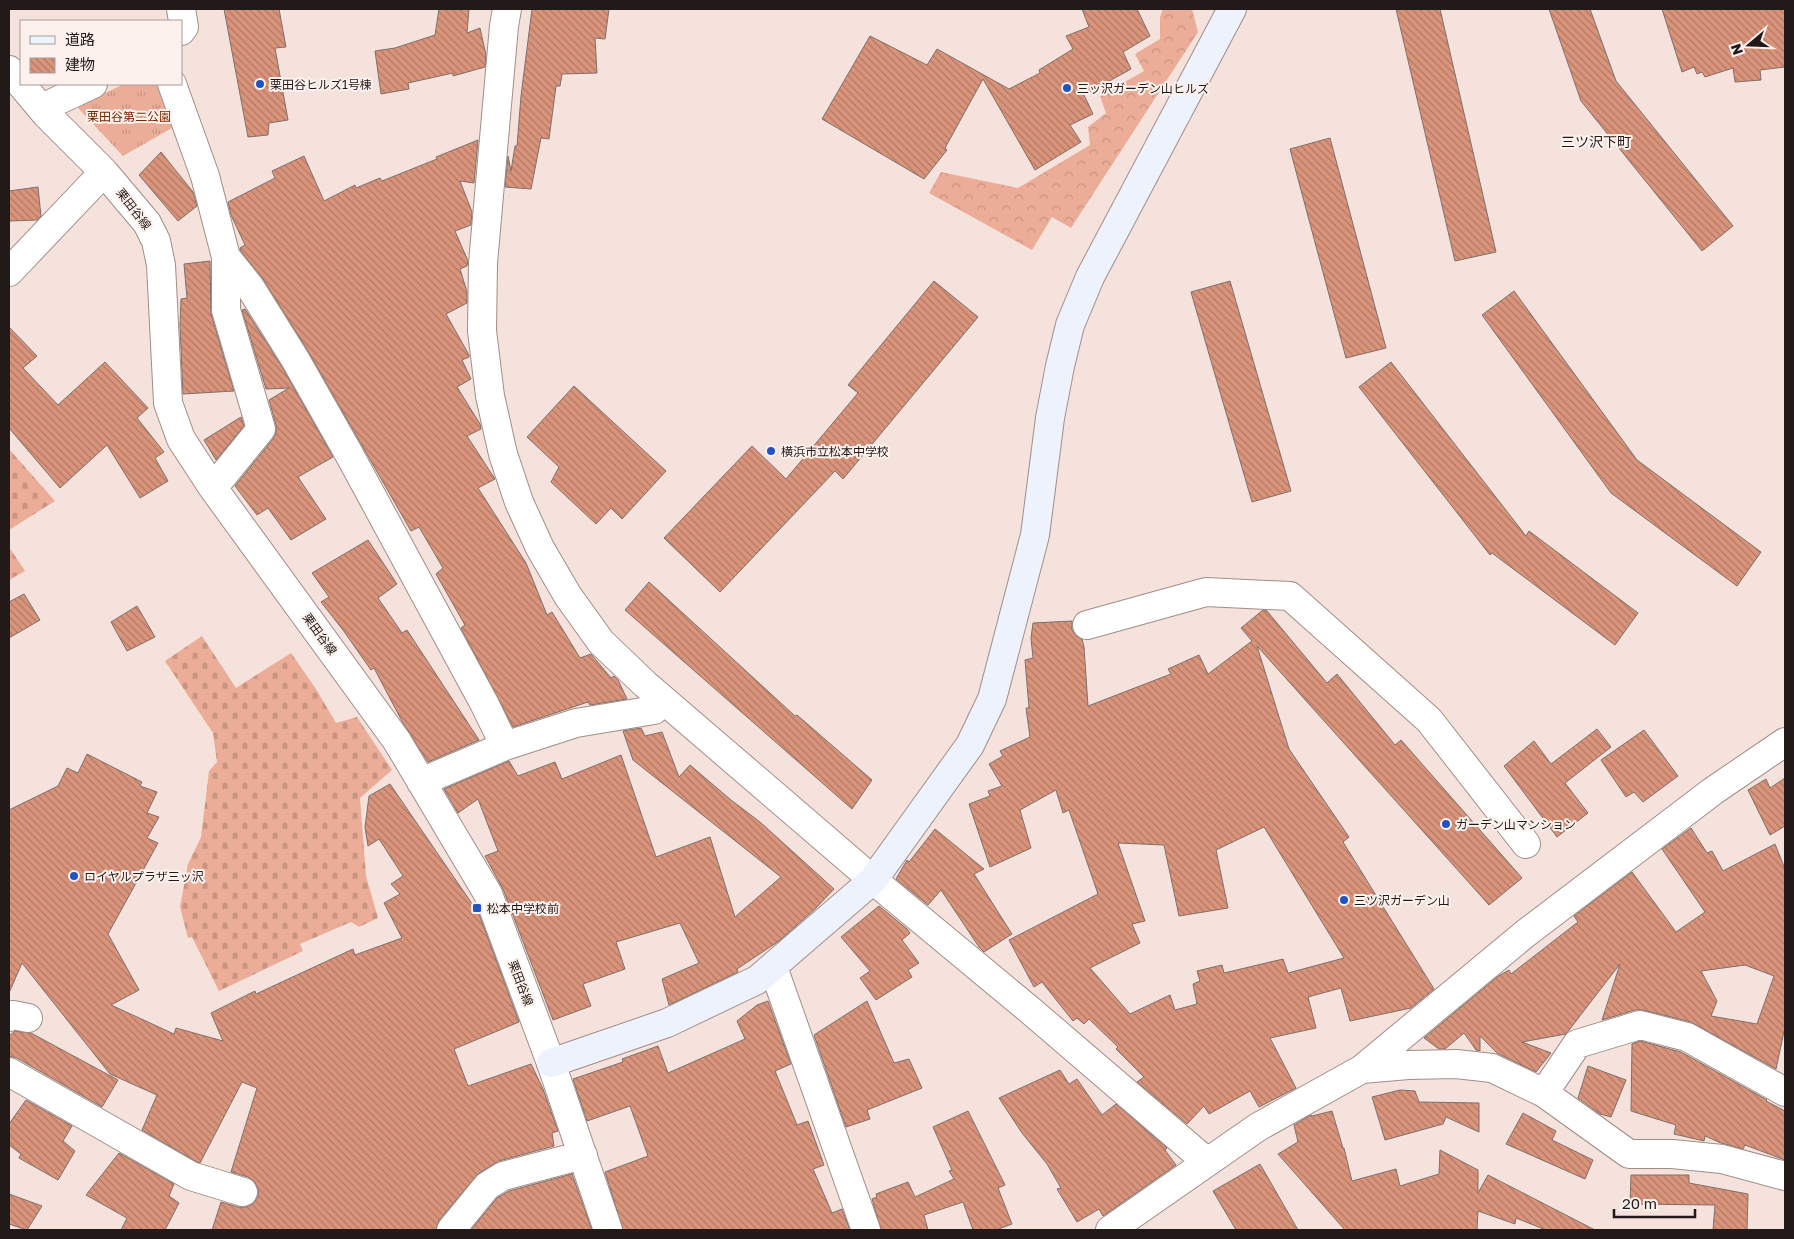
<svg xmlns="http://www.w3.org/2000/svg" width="1794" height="1239" viewBox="0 0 1794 1239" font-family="'Golos Text','Noto Sans JP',sans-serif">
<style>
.grass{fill:url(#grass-tufts)}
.forest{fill:url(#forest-crowns)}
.cemetery{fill:url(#cemetery-stones)}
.building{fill:url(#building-back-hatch);stroke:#806f6a;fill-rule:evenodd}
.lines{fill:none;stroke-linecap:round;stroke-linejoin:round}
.street-casing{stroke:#a08e88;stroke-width:30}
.secondary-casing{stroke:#a08e88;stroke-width:30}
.street{stroke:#fff;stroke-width:28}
.secondary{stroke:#edf2fd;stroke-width:28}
.poi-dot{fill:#2254c1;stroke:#fdf1ed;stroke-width:2}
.labels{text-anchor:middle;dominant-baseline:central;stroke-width:4;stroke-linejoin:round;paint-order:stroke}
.poi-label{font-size:12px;fill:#211a18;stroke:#fdf1ed;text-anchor:start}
.park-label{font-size:12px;fill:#7a2701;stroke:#fdf1ed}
.street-label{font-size:12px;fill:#211a18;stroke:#fdf1ed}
.neighbourhood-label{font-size:14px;fill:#211a18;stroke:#fdf1ed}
</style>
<defs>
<pattern id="grass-tufts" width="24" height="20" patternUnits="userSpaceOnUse" patternTransform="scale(1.25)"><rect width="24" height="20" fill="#ebad97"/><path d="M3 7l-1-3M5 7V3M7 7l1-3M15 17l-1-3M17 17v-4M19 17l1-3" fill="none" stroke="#c99481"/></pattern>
<pattern id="forest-crowns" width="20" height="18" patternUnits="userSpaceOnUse" patternTransform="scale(1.25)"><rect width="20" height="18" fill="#ebad97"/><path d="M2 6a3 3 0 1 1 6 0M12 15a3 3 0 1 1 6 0" fill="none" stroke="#c99481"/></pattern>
<pattern id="cemetery-stones" width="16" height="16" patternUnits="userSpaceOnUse" patternTransform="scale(1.25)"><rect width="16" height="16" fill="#ebad97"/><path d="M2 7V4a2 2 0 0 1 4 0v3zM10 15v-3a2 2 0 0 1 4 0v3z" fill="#c99481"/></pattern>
<pattern id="building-back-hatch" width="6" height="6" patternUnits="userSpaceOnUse" patternTransform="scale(1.25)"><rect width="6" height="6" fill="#da947b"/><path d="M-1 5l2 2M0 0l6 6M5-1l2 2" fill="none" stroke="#b07864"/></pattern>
</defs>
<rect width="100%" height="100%" fill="#f5e2dc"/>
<!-- grass -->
<path class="grass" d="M124 84H158L172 128 123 156 78 108 84 103Z"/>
<!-- forest -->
<path class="forest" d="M1163 9H1192L1198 32 1071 228 1052 217 1032 250 929 193 941 172 1018 188 1090 145 1088 127 1106 113 1100 96 1144 71 1135 54 1160 39V17Z"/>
<!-- cemetery -->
<path class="cemetery" d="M9 449 55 501 9 530Z
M9 547 25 571 9 580Z
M202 636 236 688 291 653 316 689 336 723 357 717 392 770 360 798 366 876 378 918 359 927 351 922 300 944 303 951 219 991 192 937 188 938 180 907 188 864 201 837 209 771 217 762 213 733 165 661Z"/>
<!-- building -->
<path class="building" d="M224 9H279L286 47 275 48 288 120 269 123 268 135 248 137Z
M439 9H469L467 33 480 28 486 55 485 67 453 76V73L408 83 409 89 381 94 375 51 395 48 435 35Z
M532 9H609L605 39 595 38 597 73 562 74 560 86H556L549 139 541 138 531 189 505 187 508 156 511 171 515 146H517L521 96Z
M1082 9H1137L1150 36 1123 52 1131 69 1084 95 1093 114 1070 125 1081 142 1035 170 983 79 945 148 947 150 924 179 822 119 870 36 927 65 937 49 1009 89 1040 73 1039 70 1073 49 1066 36 1089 27Z
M1396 9H1440L1496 252 1455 261Z
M1549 9H1590L1616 81 1733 226 1702 251 1581 101Z
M1662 9H1785V67L1760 70 1761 80 1735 82 1733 68 1705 77 1702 72 1697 74 1694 67 1682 72Z
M1330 138 1386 348 1346 358 1290 149Z
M478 140 474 183 460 181 472 212 471 225 455 231 468 261 467 266 460 269 467 292V303L446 314 469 355V357L462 360 471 379 457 387 480 424 481 429 467 436 495 479 478 488 526 563 547 615 552 612 580 658 591 654 611 678 614 676 618 680 627 699 590 705 588 702 513 727 461 628 465 625 436 574 443 568 419 527 411 531 308 351 263 279 240 250V248L245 245 231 215 228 202 275 178 272 171 304 156 324 201 355 185 356 188 380 178 382 181 437 159 436 157Z
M161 152 193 192 197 206 178 221 139 175Z
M38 187 41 216 37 220 9 221V191Z
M210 261 211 314 234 391 183 394 180 326 181 299 187 298 184 264Z
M934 281 978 317 843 479 835 471 720 592 664 538 752 446 786 479 858 393 848 385Z
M1230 281 1291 491 1252 502 1191 292Z
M1514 291 1637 460 1761 552 1737 586 1611 493 1482 315Z
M245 309 282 367 333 457 298 477 326 519 291 540 268 508 257 515 235 486 273 439 276 433V425L269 400 289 388 266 389 242 310Z
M9 327 37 356 23 368 58 405 105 362 148 408 137 418 164 452 155 458 168 481 140 498 107 445 60 488 9 428Z
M1391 362 1526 536 1529 531 1638 613 1615 645 1492 553 1490 555 1359 387Z
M574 386 666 471 622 519 611 508 596 524 551 482 559 467 527 437Z
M241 417 244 426 216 460 204 440Z
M368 540 397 584 378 598 402 633 407 630 479 740 428 762 403 723 374 668 371 670 343 630 321 602 329 597 312 573Z
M649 582 795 716 797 715 872 780 852 809 625 610Z
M24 594 40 620 9 638V602Z
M137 606 155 637 127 651 111 622Z
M1263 610 1267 611 1327 683 1337 674 1395 745 1401 740 1522 878 1489 905 1257 646 1289 749 1349 837 1343 842 1434 989 1411 1008 1350 1021 1341 988 1308 997 1316 1028 1270 1038 1296 1088 1259 1107 1250 1091 1209 1114 1204 1106 1187 1124 1137 1082 1144 1077 1116 1049 1118 1047 1089 1019 1084 1024 1077 1018 1073 1021 1042 982 1034 987 1009 940 1098 894 1069 810 1063 813 1056 790 1020 810 1031 848 990 867 969 804 990 796 988 791 1002 786 989 764 1003 756 1000 751 1030 737 1026 708H1029L1025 660 1033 658 1031 638 1033 623 1072 621V630L1076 636 1082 639 1084 647 1088 706 1171 674 1168 669 1199 655 1208 674 1252 641 1241 628ZM1264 827 1344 958 1288 973 1283 959 1224 973 1222 965 1197 971 1200 981 1193 984 1197 1004 1175 1010 1170 995 1130 1014 1090 968 1140 943 1132 924 1145 921 1118 843 1164 845 1179 916 1228 908 1216 850Z
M641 728 645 736 662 732 679 777 690 765 731 800 760 822 834 889 815 909 779 941 737 969 738 972 669 1005 662 979 699 963 680 923 616 942 625 969 583 984 591 1006 553 1020 503 889 485 856 498 851 478 799 458 813 444 789 509 761 518 776 555 762 562 779 621 755 656 857 710 837 735 917 781 877 633 760 623 731Z
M1597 729 1611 747 1565 783 1588 813 1557 837 1504 766 1534 741 1551 764Z
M1644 730 1678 776 1643 802 1634 792 1626 797 1601 760Z
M87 754 142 782 140 786 157 792 147 813 159 817 147 838 158 843 108 934 139 990 111 1005 174 1034 176 1028 223 1041 211 1013 255 991 256 994 353 949 355 955 402 938 384 903 400 894 391 884 403 876 379 839 368 846 365 827 369 796 390 784 479 914 519 1022 454 1049 468 1086 531 1064 543 1089 558 1131 552 1133 554 1146 499 1161 479 1173 439 1220 436 1230H212L221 1202 238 1207H246L253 1204 258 1197V1188L254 1181 248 1177 231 1172 257 1088 242 1082 200 1163 197 1162 142 1130 157 1095 110 1074 22 963 9 993V810L58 786 67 768 78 773Z
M1785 778V826L1770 835 1748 790 1766 779 1770 788Z
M1691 828 1707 853 1712 851 1723 871 1775 844 1785 869V1027L1776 1069 1691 1022 1643 1010H1635L1602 1020 1620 964 1566 1034 1522 1042 1551 1053 1536 1072 1497 1053 1480 1036V1051L1476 1050 1464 1033 1445 1049H1439L1424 1038 1497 977 1509 970 1511 974 1578 922 1574 916 1632 872 1676 932 1705 912 1662 849ZM1745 965 1774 976 1757 1024 1711 1016 1717 1001 1701 971Z
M935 829 984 869 974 874 1012 934 984 952 979 947 941 890 928 905 896 879 907 860 909 862Z
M879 906 907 929 910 933 902 940 919 963 908 970 912 977 876 1000 860 978 870 971 841 937Z
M768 1001 791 1064 775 1071 797 1125 808 1121 824 1165 813 1169 832 1213 842 1209 850 1230H623L605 1172 648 1156 630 1106 587 1121 573 1079 623 1062 622 1059 658 1046 668 1073 745 1039 737 1021 757 1005Z
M867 1001 894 1063 909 1059 922 1088 867 1110 870 1119 846 1127 814 1035Z
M15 1031 31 1033 118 1080 102 1107 17 1058 9 1056V1036Z
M1640 1041 1681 1052 1767 1100 1766 1101 1785 1111V1160L1745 1145 1743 1149 1721 1143 1705 1136 1704 1141 1674 1134 1676 1125 1631 1111 1632 1044Z
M1588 1066 1626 1080 1611 1117 1600 1114 1578 1098Z
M1060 1070 1069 1084 1077 1079 1102 1115 1116 1104 1167 1148 1165 1150 1176 1165 1103 1216 1099 1209 1077 1222 1057 1189 1061 1188 1047 1164 1022 1133 999 1098Z
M1400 1090 1415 1091 1419 1102 1479 1103V1132L1446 1117 1443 1124 1385 1140 1372 1097Z
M26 1100 72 1126 63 1141 75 1151 58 1180 19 1158 21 1154 9 1145V1124Z
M968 1111 1005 1185 998 1188 1012 1224 996 1230H973L963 1202 924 1215 928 1230H881L872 1199 877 1197 876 1194 908 1182 915 1197 954 1179 949 1171 952 1170 933 1127Z
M1332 1111 1343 1148H1344L1352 1181 1396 1169 1400 1186 1439 1174 1440 1150 1478 1170V1193L1488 1175 1595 1230H1546L1516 1218 1515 1224 1478 1211 1477 1230H1345L1278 1154 1298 1142 1294 1125 1311 1115 1312 1116Z
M1523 1113 1556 1131 1552 1140 1593 1160 1585 1179 1506 1144Z
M119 1153 174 1184 169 1196 179 1203 165 1230H121L127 1218 86 1195Z
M1260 1164 1298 1230H1236L1213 1191Z
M572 1174 592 1230H471L497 1198 509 1191Z
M1631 1175H1689V1183L1748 1194 1747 1230H1713L1715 1205 1630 1204Z
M9 1194 42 1206 27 1230 9 1224Z"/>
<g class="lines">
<defs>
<path id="street" d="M181 9 184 27 181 31
M507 9 504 26 483 263 482 331 490 396 503 454 519 502 540 548 568 596 601 642 645 684 873 880 1031 1011 1207 1162
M9 70 46 114 104 172 147 223 156 241 161 265 168 403 181 439 213 488 397 741 488 894 551 1063 608 1230
M172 84 205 176 226 257 250 287 295 359 349 454 484 703 505 746
M42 108 93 84
M9 272 104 172
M213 488 261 429 226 310V257
M1087 625 1206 592 1290 596 1429 720 1526 844
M421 782 505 746 576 723 654 710
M773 967 866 1230
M9 1017 13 1015 28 1018
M1362 1069 1526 933 1713 791 1785 742
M9 1072 191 1176 243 1192
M1544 1093 1577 1044 1640 1025 1687 1037 1785 1092
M451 1230 487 1186 503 1176 583 1155
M1110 1230 1258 1127 1362 1069 1408 1065 1456 1064 1492 1068 1544 1093 1629 1154H1672L1722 1159 1785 1176"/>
<path id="secondary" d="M551 1063 667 1023 757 980 873 880 970 745 992 699 1035 535 1050 418 1060 366 1070 325 1090 277 1232 9"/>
</defs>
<!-- street casing -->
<use href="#street" class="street-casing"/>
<!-- secondary casing -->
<use href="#secondary" class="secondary-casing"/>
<!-- street -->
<use href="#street" class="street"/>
<!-- secondary -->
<use href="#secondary" class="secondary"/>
</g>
<!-- markers -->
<g class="poi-dot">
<circle cx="260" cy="84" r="5"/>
<circle cx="1067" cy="88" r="5"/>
<circle cx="771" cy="451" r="5"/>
<circle cx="1446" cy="824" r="5"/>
<circle cx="74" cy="876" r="5"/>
<circle cx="1344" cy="900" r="5"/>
<rect x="472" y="903" width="10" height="10" rx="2.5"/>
</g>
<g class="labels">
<!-- poi labels -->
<g class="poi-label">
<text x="270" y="84">栗田谷ヒルズ1号棟</text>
<text x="1077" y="88">三ッ沢ガーデン山ヒルズ</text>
<text x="781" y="451">横浜市立松本中学校</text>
<text x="1456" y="824">ガーデン山マンション</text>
<text x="84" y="876">ロイヤルプラザ三ッ沢</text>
<text x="1354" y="900">三ツ沢ガーデン山</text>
<text x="487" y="908">松本中学校前</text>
</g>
<!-- park labels -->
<g class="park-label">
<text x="129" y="116">栗田谷第二公園</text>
</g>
<!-- street labels -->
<g class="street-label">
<text transform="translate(134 209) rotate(52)">栗田谷線</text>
<text transform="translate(320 634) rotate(54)">栗田谷線</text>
<text transform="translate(521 983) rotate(69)">栗田谷線</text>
</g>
<!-- neighbourhood labels -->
<g class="neighbourhood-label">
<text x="1596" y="141">三ツ沢下町</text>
</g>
</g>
<!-- border -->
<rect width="1794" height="1239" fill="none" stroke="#211a18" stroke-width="20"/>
<!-- legend -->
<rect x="20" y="20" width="162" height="65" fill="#fdf1ed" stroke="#a59b98"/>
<rect x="30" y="36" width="25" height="8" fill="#edf2fd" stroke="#a59b98"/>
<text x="65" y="45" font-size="15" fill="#211a18">道路</text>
<rect x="30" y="58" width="25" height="15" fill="url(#building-back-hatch)" stroke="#a59b98"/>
<text x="65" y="70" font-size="15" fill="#211a18">建物</text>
<!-- north arrow -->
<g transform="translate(1749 45) rotate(251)" stroke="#fdf1ed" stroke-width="4" paint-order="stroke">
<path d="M0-4L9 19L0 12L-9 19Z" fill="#211a18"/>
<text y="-8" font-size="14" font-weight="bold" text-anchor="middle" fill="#211a18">N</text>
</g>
<!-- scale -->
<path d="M1614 1209v8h81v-8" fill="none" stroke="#211a18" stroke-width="2.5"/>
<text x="1622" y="1209" font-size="15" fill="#211a18" stroke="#fdf1ed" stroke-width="4" paint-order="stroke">20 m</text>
</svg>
